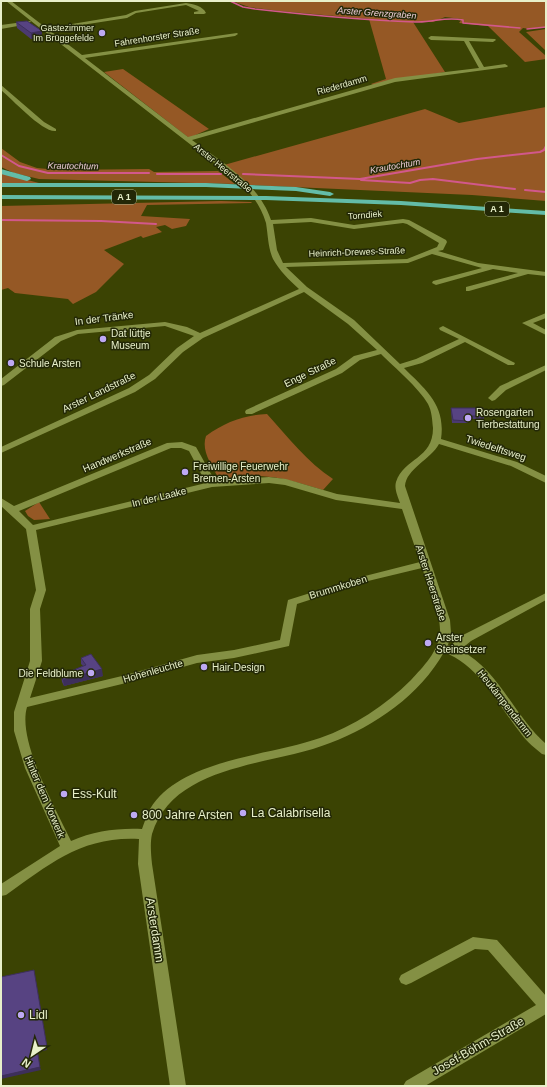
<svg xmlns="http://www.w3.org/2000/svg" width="547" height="1087" viewBox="0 0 547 1087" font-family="Arial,sans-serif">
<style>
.green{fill:#955825}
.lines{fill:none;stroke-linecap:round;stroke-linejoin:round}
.stream-far1{stroke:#d2588b;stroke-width:1.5}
.stream{stroke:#d2588b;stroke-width:2}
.minor{fill:#849044;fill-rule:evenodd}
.highway{fill:#63bca8;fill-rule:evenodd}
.wall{fill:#4b3a70}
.shaded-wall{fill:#3d2f5b}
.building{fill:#574382;stroke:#3d2f5b}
.poi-dot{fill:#bea9f4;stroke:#232807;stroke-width:1.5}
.labels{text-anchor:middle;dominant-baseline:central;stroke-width:3;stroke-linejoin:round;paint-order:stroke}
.far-water-label{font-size:9px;font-style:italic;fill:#ecccd6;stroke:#232807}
.far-poi-label{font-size:9px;fill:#e8f0ca;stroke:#232807;text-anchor:end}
.far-street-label{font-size:9px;fill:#e8f0ca;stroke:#232807}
.shield{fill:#232807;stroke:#adb490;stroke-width:1}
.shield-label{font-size:9px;font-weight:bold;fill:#e8f0ca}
.street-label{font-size:10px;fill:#e8f0ca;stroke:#232807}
.poi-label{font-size:10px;fill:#e8f0ca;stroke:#232807;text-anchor:start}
.near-poi-label{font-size:12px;fill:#e8f0ca;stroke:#232807;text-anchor:start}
.near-street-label{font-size:12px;fill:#e8f0ca;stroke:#232807}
</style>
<rect width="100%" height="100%" fill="#3b4303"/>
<!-- green -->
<path class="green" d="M232 1H546V27L530 29 523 28 519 32 546 56V59L525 62 488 26 459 23 462 19 445 17 433 22H413L445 72 373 85 371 84 386 79 369 19 279 11 249 7Z
M546 29V51L526 32Z
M123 69 209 129 189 138 104 72Z
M546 107V201L472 195 250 185 224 165 425 109 459 123Z
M1 148 20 162 37 168 58 170 149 169 154 172 218 171 235 184 39 179 14 173 1 167Z
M1 173 39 183H1Z
M221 201 251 202 252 203 147 205 141 216 190 219 186 226 172 229 165 225 156 227 162 232 143 238 141 236 104 250 124 264 96 292 73 304 68 299 15 293 8 288 1 290V206Z
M267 414C288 437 307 462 333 479L323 490C303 484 282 477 260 476 246 475 232 481 218 477 211 464 201 450 206 436 225 422 244 415 267 414Z
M39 502 50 519 34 520 28 516 25 511Z"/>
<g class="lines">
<!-- stream-far1 -->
<path class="stream-far1" d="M230 1 243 7 255 9C308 15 361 20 415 22 434 23 444 16 463 20V23L520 28
M527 29 546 27"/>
<!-- stream -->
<path class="stream" d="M1 155 19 166 48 173H149
M157 174H221
M243 174 360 179 477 159 540 152 544 150 546 146
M361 180 410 183 420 180 433 179 515 189
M525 190 546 192
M1 220 101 221 156 224"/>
<!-- minor -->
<path class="minor" d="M6 1H11L45 27 60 26 126 15 135 11 186 3C193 4 203 6 206 13L204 14H194V12L199 11 186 5 136 13 127 18 49 30 82 55 237 33 238 34 235 36 85 58 188 137 395 78 479 68 464 41 431 40 428 38 431 36 495 39 496 40 493 42 469 41 484 67 505 64 508 66 507 67 395 82 192 140C221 162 259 183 271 220L311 218 354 225 403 219 409 220 446 240 447 242 443 250 438 251 478 263 546 272V276L528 274 469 291H466V287L518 273 493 269 436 285 432 283 433 281 482 268 432 254 408 263 286 267 307 287 354 320 400 364 416 359 459 339 440 330 439 328 443 326 515 363 514 365H508L465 342 422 363 404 368C426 390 446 405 441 439L517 462 546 476V483L511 466 439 444C431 459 406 469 405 486L450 620 451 633 448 645 450 646 463 635 546 593V600L471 641 460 650C499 670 514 716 546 744V755L542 754C535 748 527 742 522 735 497 704 482 668 444 652 420 695 375 726 330 743 273 766 174 763 152 834 150 843 151 854 152 864L186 1086H170L138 864 139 839C82 836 50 864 6 895L1 896V884L60 846 25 768 14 731V712L30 661V609L36 590 26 529 1 506V498L14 506 167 443 182 442 196 447 215 481 269 477 286 479 337 494 400 503C398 497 394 489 396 482 404 458 433 459 433 428 432 419 432 412 428 404 419 388 395 368 381 354L360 360 342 373 252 414H246L245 412 246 410 336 369 354 356 377 350 348 324 304 292 203 338 183 352 155 379 135 392 1 453V447L129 388 149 375 177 348 194 336 165 326 78 334 61 341 4 385 1 386V379L55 337 77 330 165 322 187 327 200 333 299 289C289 280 279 270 273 259 268 248 268 235 266 223 262 209 254 197 244 186L31 21 29 24 1 29V25L31 21ZM311 222 354 229 403 223 407 224 439 243 437 247 407 259 283 263 277 250 273 224ZM171 448H181L189 451 206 483 33 525 19 511ZM269 483 285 485 336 500 402 509 420 562 361 577 288 600 280 640 234 650 197 655 122 676 30 698 42 661 40 609 46 590 36 530 212 487ZM422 568C428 586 441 613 440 632 439 651 423 667 411 680 385 706 354 726 320 738 269 756 180 759 150 809 147 815 144 823 142 829 117 828 94 831 71 841 56 809 17 741 27 707L122 684 197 663 234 658 289 646 297 604 368 581Z
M1 85 44 122 56 129V131C43 133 12 99 1 90Z
M546 313V318L533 323 546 330V335L522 323Z
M546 365V370L506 390 495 400 492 401 488 398 500 386Z
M473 937 497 940 546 996V1014L425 1086H403L406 1081 536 1005 488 950 475 949 411 983 406 985 401 983 399 979 401 975Z"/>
<!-- highway -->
<path class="highway" d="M1 169 30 177 31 179 27 181 1 174Z
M1 183H206L296 187 330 192 334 194 330 196 296 191 206 187H1Z
M1 195 266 196 401 201 546 211V215L401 205 266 200 1 199Z"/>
</g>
<!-- wall -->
<path class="wall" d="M16 22 42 37 31 39 17 28Z
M451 408 484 416V419H468V423H452L451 410Z
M81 658 103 676 64 686 62 682 61 675 83 666 81 664Z"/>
<!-- shaded-wall -->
<path class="shaded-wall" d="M42 31V37L31 39V33Z
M102 669 103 676 64 686 63 680Z
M47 1047V1050L38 1052 37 1049Z
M40 1067 41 1070 1 1079V1076Z"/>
<!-- building -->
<path class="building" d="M27 21 42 31 31 33 16 22Z
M451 408H483L484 416H468V421L453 420Z
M91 654 102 669 63 680 61 675 86 665 81 658Z
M34 970 47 1047 37 1049 40 1067 1 1076V977Z"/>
<!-- markers -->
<g class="poi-dot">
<circle cx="102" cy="33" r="4"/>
<circle cx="103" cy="339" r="4"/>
<circle cx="11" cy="363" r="4"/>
<circle cx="468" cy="418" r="4"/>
<circle cx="185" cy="472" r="4"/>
<circle cx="428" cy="643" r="4"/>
<circle cx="204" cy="667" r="4"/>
<circle cx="91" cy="673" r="4"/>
<circle cx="64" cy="794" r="4"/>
<circle cx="243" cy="813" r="4"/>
<circle cx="134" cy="815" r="4"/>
<circle cx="21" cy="1015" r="4"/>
</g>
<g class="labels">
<!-- far-water labels -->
<g class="far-water-label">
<text transform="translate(377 13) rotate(4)">Arster Grenzgraben</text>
<text transform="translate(73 166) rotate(1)">Krautochtum</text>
<text transform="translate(395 166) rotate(-10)">Krautochtum</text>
</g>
<!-- far-poi labels -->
<g class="far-poi-label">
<text x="94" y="28">Gästezimmer<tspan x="94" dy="10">Im Brüggefelde</tspan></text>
</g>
<!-- far-street labels -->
<g class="far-street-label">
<text transform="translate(157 37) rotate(-9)">Fahrenhorster Straße</text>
<text transform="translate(342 85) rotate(-16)">Riederdamm</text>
<text transform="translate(223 168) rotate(39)">Arster Heerstraße</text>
<text transform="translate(365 215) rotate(-5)">Torndiek</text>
<text transform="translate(357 252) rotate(-2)">Heinrich-Drewes-Straße</text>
</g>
<!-- shield labels -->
<g class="shield">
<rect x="112" y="190" width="24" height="14" rx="3"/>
<rect x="485" y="202" width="24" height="14" rx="3"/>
</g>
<g class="shield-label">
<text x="124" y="197">A 1</text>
<text x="497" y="209">A 1</text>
</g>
<!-- street labels -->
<g class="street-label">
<text transform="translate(104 318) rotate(-7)">In der Tränke</text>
<text transform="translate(310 372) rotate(-26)">Enge Straße</text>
<text transform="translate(99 392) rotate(-26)">Arster Landstraße</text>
<text transform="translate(496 448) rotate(18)">Twiedelftsweg</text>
<text transform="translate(117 455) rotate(-23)">Handwerkstraße</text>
<text transform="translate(159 497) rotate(-14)">In der Laake</text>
<text transform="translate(431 583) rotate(72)">Arster Heerstraße</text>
<text transform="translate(338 587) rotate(-17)">Brummkoben</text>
<text transform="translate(153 671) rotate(-16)">Hohenleuchte</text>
<text transform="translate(505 703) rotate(52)">Heukämpendamm</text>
<text transform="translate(45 797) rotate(67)">Hinter dem Vorwerk</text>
</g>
<!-- poi labels -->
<g class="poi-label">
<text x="111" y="333">Dat lüttje<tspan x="111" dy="12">Museum</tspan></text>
<text x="19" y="363">Schule Arsten</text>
<text x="476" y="412">Rosengarten<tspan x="476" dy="12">Tierbestattung</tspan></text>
<text x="193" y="466">Freiwillige Feuerwehr<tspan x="193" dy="12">Bremen-Arsten</tspan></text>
<text x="436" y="637">Arster<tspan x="436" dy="12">Steinsetzer</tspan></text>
<text x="212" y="667">Hair-Design</text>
<text x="83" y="673" text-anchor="end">Die Feldblume</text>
</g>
<!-- near-poi labels -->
<g class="near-poi-label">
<text x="72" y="794">Ess-Kult</text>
<text x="251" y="813">La Calabrisella</text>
<text x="142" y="815">800 Jahre Arsten</text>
<text x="29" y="1015">Lidl</text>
</g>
<!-- near-street labels -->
<g class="near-street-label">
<text transform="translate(155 930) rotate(81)">Arsterdamm</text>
<text transform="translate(478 1046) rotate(-30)">Josef-Böhm-Straße</text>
</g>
</g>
<!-- border -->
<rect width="547" height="1087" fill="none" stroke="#e8f0ca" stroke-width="4"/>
<!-- north arrow -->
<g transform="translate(32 1055) rotate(215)" stroke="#232807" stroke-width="3" paint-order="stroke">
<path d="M0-3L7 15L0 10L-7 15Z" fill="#e8f0ca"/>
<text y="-6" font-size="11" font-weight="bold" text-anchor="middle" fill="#e8f0ca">N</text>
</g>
</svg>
